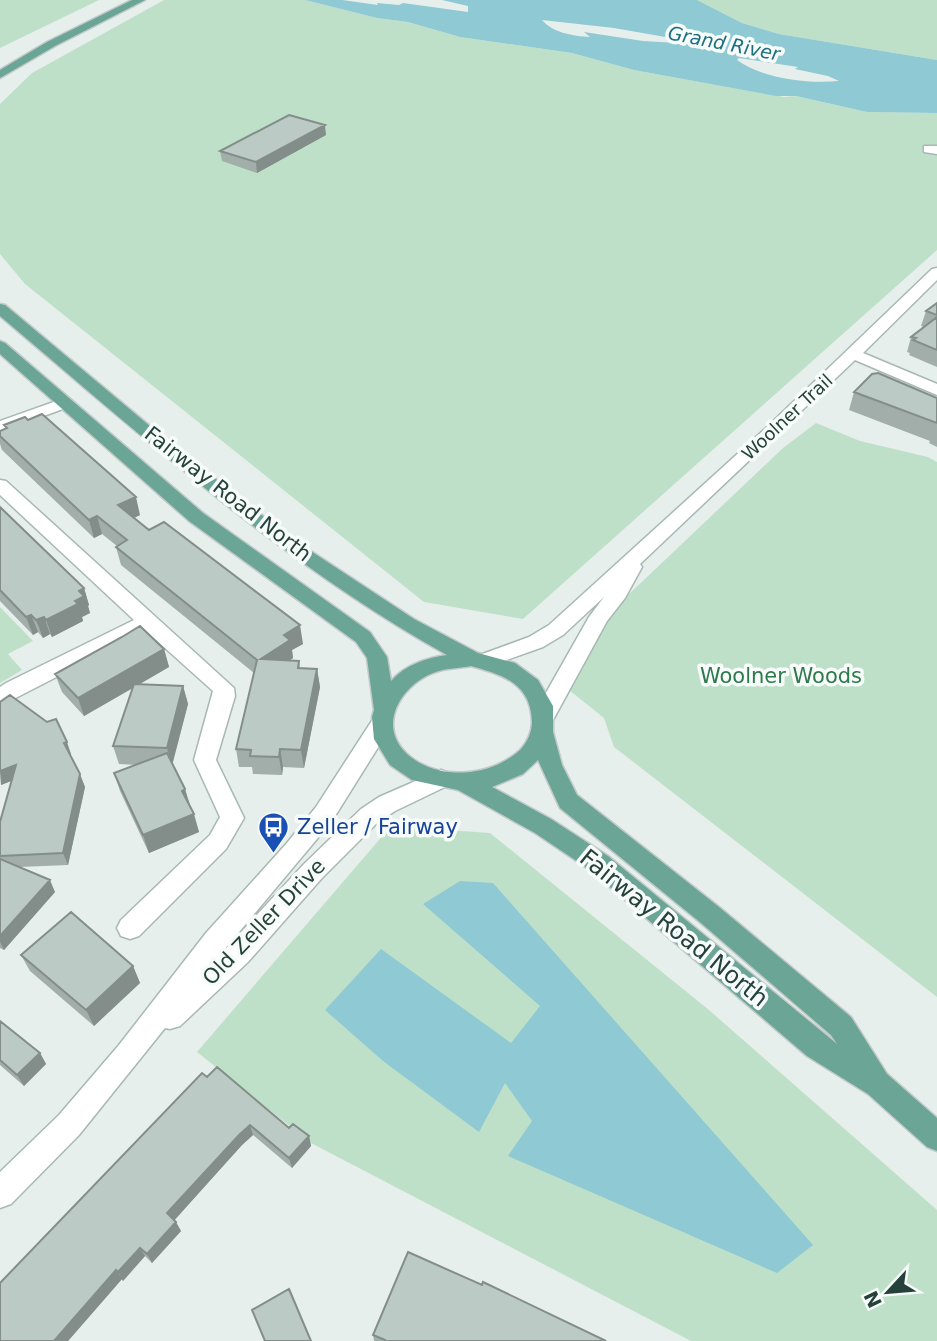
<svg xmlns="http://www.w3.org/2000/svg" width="937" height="1341" viewBox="0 0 937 1341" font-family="'DejaVu Sans',sans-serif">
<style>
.green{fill:#bfe0c8}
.water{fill:#8ec9d4;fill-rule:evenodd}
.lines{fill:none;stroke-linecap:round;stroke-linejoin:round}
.minor-casing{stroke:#a8b8b2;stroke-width:3}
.major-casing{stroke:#c2cac8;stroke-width:3}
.minor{fill:#fff;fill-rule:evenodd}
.major{fill:#6aa596;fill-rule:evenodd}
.wall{fill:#a1aea9}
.shaded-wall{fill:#838d89}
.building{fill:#bbcac4;stroke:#838d89;stroke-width:2}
.labels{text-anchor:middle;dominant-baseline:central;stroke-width:7;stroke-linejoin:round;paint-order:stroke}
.far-street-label{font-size:18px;fill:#24423a;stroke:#f7fbf9}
.far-water-label{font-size:19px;font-style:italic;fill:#1c6f80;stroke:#f7fbf9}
.street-label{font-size:21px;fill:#24423a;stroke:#f7fbf9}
.park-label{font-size:21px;fill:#2d7a4b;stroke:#f7fbf9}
.transit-label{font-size:21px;fill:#164399;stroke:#f7fbf9;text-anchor:start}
.near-street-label{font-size:24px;fill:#24423a;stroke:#f7fbf9}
</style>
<rect width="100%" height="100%" fill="#e6efeb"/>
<!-- green -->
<path class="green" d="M0 0H99L0 48Z
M164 0H305L377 18 408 22 460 37 572 53 634 70 784 97 796 96 867 112 937 113V250L523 619 424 602 25 284 0 254V104L32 73Z
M697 0H937V60L779 34 742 23Z
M816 423 860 441 928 457 937 462V997L614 747 604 718 569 690 570 650 783 448Z
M0 607 33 641 8 654 22 670 0 683Z
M391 826 490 833 709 1010 937 1210V1341H691L311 1143 197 1052Z"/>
<!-- water -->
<path class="water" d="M305 0H342L378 5 377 3 399 5 403 3 468 12V6L442 0H697L742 23 779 34 937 60V113L867 112 796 96H776L634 70 572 53 460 37 408 22 377 18ZM542 20 614 28 711 45 643 41 584 32 590 37C573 36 553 33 542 20ZM739 58 798 67 795 69 828 76 839 81C807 84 764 79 737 60Z
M460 881 493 883 813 1245 777 1273 508 1156 532 1121 505 1083 479 1132 383 1061 325 1010 381 949 511 1043 540 1006 423 904Z"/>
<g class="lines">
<defs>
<path id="minor" d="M924 146H937V154L924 152Z
M937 268V280L863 353 937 384V395L855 360 640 564 642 567 625 598 607 621 553 720 545 722 537 720 534 714 589 617 604 597 563 635 543 647 484 668 477 666 474 661 477 656 529 637 549 625 766 428 932 269Z
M65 398 71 400 73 403 71 406 0 432V421Z
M0 480 6 481 234 688 235 696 216 760 244 818 226 849 139 936 130 939 121 936 117 928 121 920 210 835 220 817 194 760 213 691 146 631 0 706V687L6 683 134 620 0 495Z
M381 717 389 719 392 725 332 821 219 956 304 864 361 809 379 797 441 770 449 773 452 779 449 785 395 811 377 823 322 878 248 962 180 1026 170 1029 165 1028 79 1135 11 1204 0 1208V1172L59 1115 119 1045 206 933 287 843 316 807 373 719Z"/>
<path id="major" d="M132 0H145L55 46 0 78V70L47 42Z
M0 304 5 305 175 447 291 538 414 619 478 653 515 663 538 680 553 706V732L562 765 577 795 719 907 851 1017 887 1074 937 1118V1151L927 1147 868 1094 807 1056 590 870 535 833 458 790 412 780 390 765 374 739 372 717 374 710 367 658 356 642 189 521 0 354V341L5 343 203 513 370 632 387 657 391 681C405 665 426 658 447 655 282 563 143 437 0 316ZM471 666C503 675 531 683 532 722 532 732 527 743 520 750 491 777 437 782 406 753 375 723 405 680 439 671 449 668 461 668 471 666ZM538 760 560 808 701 923 831 1035 837 1044 608 856 551 819 492 787 523 774Z"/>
</defs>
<!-- minor casing -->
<use href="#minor" class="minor-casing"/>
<!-- major casing -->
<use href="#major" class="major-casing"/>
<!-- minor -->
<use href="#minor" class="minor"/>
<!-- major -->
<use href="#major" class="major"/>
</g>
<!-- wall -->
<path class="wall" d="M326 135 257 173 222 161 220 151Z
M937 303V367L909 355 910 353 907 352 911 337 924 327 921 326 926 311Z
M854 392 937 398V447L929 443 930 441 849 410Z
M4 425 140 515 134 518 303 644 292 650 293 658 290 660 299 661 300 668 317 669 320 687 304 768 283 767 282 775 253 774 252 767H239L236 749 254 673 121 565 116 547 117 546 102 534 94 538 2 450 0 444V431L6 429Z
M0 507 84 588 89 605 88 606 90 613 82 617 83 621 52 637 50 634 43 638 38 632 33 635 0 601Z
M122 637 164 649 169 667 140 684 183 686 188 704 172 763 185 789 199 832 149 853 120 791 114 773 137 765 119 764 113 746 133 688 84 716 62 692 55 674Z
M0 702 71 754 70 755 85 787 68 865 19 867 55 892 4 950 0 948V822L11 781 1 785Z
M21 955 133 966 140 983 94 1026 30 971Z
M0 1021 40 1053 46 1064 24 1086 0 1065Z
M207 1077 289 1128 309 1136 311 1146 292 1168 253 1135 242 1145 174 1220 181 1231 152 1263 145 1256 123 1281 122 1279 68 1341H0Z
M373 1335 606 1341H374Z"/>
<!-- shaded-wall -->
<path class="shaded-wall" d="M325 125 326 135 257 173 256 162Z
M136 497 140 515 123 523 118 505Z
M97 516 102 534 94 538 89 520Z
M84 588 89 605 88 606 90 613 82 617 83 621 52 637 46 620 75 601 79 591Z
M31 615 38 632 33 635 26 617Z
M44 617 50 634 43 638 36 620Z
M300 625 303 644 292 650 293 658 264 677 261 659 284 635Z
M164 649 169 667 84 716 78 698Z
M317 669 320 687 304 768 301 750Z
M183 686 188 704 172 766 167 748Z
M67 742 71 754 68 756 64 743Z
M280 749 283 767 282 775 279 757Z
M16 765 21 777 1 785 0 771Z
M80 774 85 787 68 865 63 853Z
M185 789 190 807 182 791Z
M194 814 199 832 149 853 143 835Z
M50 880 55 892 4 950 0 942V936Z
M133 966 140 983 94 1026 86 1010Z
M40 1053 46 1064 24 1086 17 1075Z
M250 1125 253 1135 242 1145 172 1223 167 1213 239 1135Z
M309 1136 311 1146 292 1168 289 1158Z
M176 1222 181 1231 152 1263 147 1254Z
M140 1248 145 1256 123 1281 118 1272Z
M116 1270 122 1279 68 1341H54Z"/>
<!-- building -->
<path class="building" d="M289 115 325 125 256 162 220 151Z
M937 303V315L926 311Z
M937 317V350L913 340 916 338 911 337Z
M878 373 937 398V423L854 392 872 374Z
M42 414 136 497 118 505 149 530 164 522 300 625 284 635 290 640 261 659 299 661 298 668 317 669 301 750 280 749 279 757 250 756 251 750 236 749 257 660 116 547 127 540 97 516 89 520 0 436V431L7 428 4 425 25 417 28 420Z
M0 507 84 588 79 591 84 596 75 601 78 604 46 620 44 617 36 620 31 615 26 617 0 590Z
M140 626 164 649 78 698 55 674 122 637Z
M134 684 183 686 167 748 113 746Z
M10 695 47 722 56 719 67 742 64 743 80 774 63 853 0 856V822L16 765 0 771V702Z
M167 753 185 789 182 791 194 814 143 835 114 773Z
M0 859 50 880 0 936Z
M71 912 133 966 86 1010 21 955Z
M0 1021 40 1053 17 1075 0 1060Z
M217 1067 289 1128 293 1124 309 1136 289 1158 250 1125 239 1135 167 1213 176 1222 147 1254 140 1248 118 1272 116 1270 54 1341H0V1283L202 1073 207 1077Z
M408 1252 482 1285 483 1282 606 1341H385V1340L373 1335Z
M289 1289 311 1341H265L252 1310Z"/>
<!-- icons -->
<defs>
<symbol id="bus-pin" viewBox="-11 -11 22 30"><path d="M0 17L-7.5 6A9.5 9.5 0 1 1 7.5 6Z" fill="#1a4fb4" stroke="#f7fbf9"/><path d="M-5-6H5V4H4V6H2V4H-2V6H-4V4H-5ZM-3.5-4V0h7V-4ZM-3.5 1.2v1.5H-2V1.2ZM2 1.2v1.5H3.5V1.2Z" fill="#fff"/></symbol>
</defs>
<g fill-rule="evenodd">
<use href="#bus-pin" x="256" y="810" width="35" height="47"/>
</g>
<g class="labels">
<!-- far-street labels -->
<g class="far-street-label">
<text transform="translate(787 417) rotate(-43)">Woolner Trail</text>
</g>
<!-- far-water labels -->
<g class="far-water-label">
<text transform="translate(724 43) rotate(11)">Grand River</text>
</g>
<!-- street labels -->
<g class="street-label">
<text transform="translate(228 494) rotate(38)">Fairway Road North</text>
<text transform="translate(264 922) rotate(-46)">Old Zeller Drive</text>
</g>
<!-- park labels -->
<g class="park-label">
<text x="781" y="676">Woolner Woods</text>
</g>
<!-- transit labels -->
<g class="transit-label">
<text x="297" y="827">Zeller / Fairway</text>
</g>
<!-- near-street labels -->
<g class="near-street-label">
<text transform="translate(674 928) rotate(39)">Fairway Road North</text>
</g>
</g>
<!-- north arrow -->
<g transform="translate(888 1292) rotate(244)" stroke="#f7fbf9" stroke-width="5" paint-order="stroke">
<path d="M0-5L12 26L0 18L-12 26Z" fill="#24423a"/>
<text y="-10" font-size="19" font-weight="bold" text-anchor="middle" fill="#24423a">N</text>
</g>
</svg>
